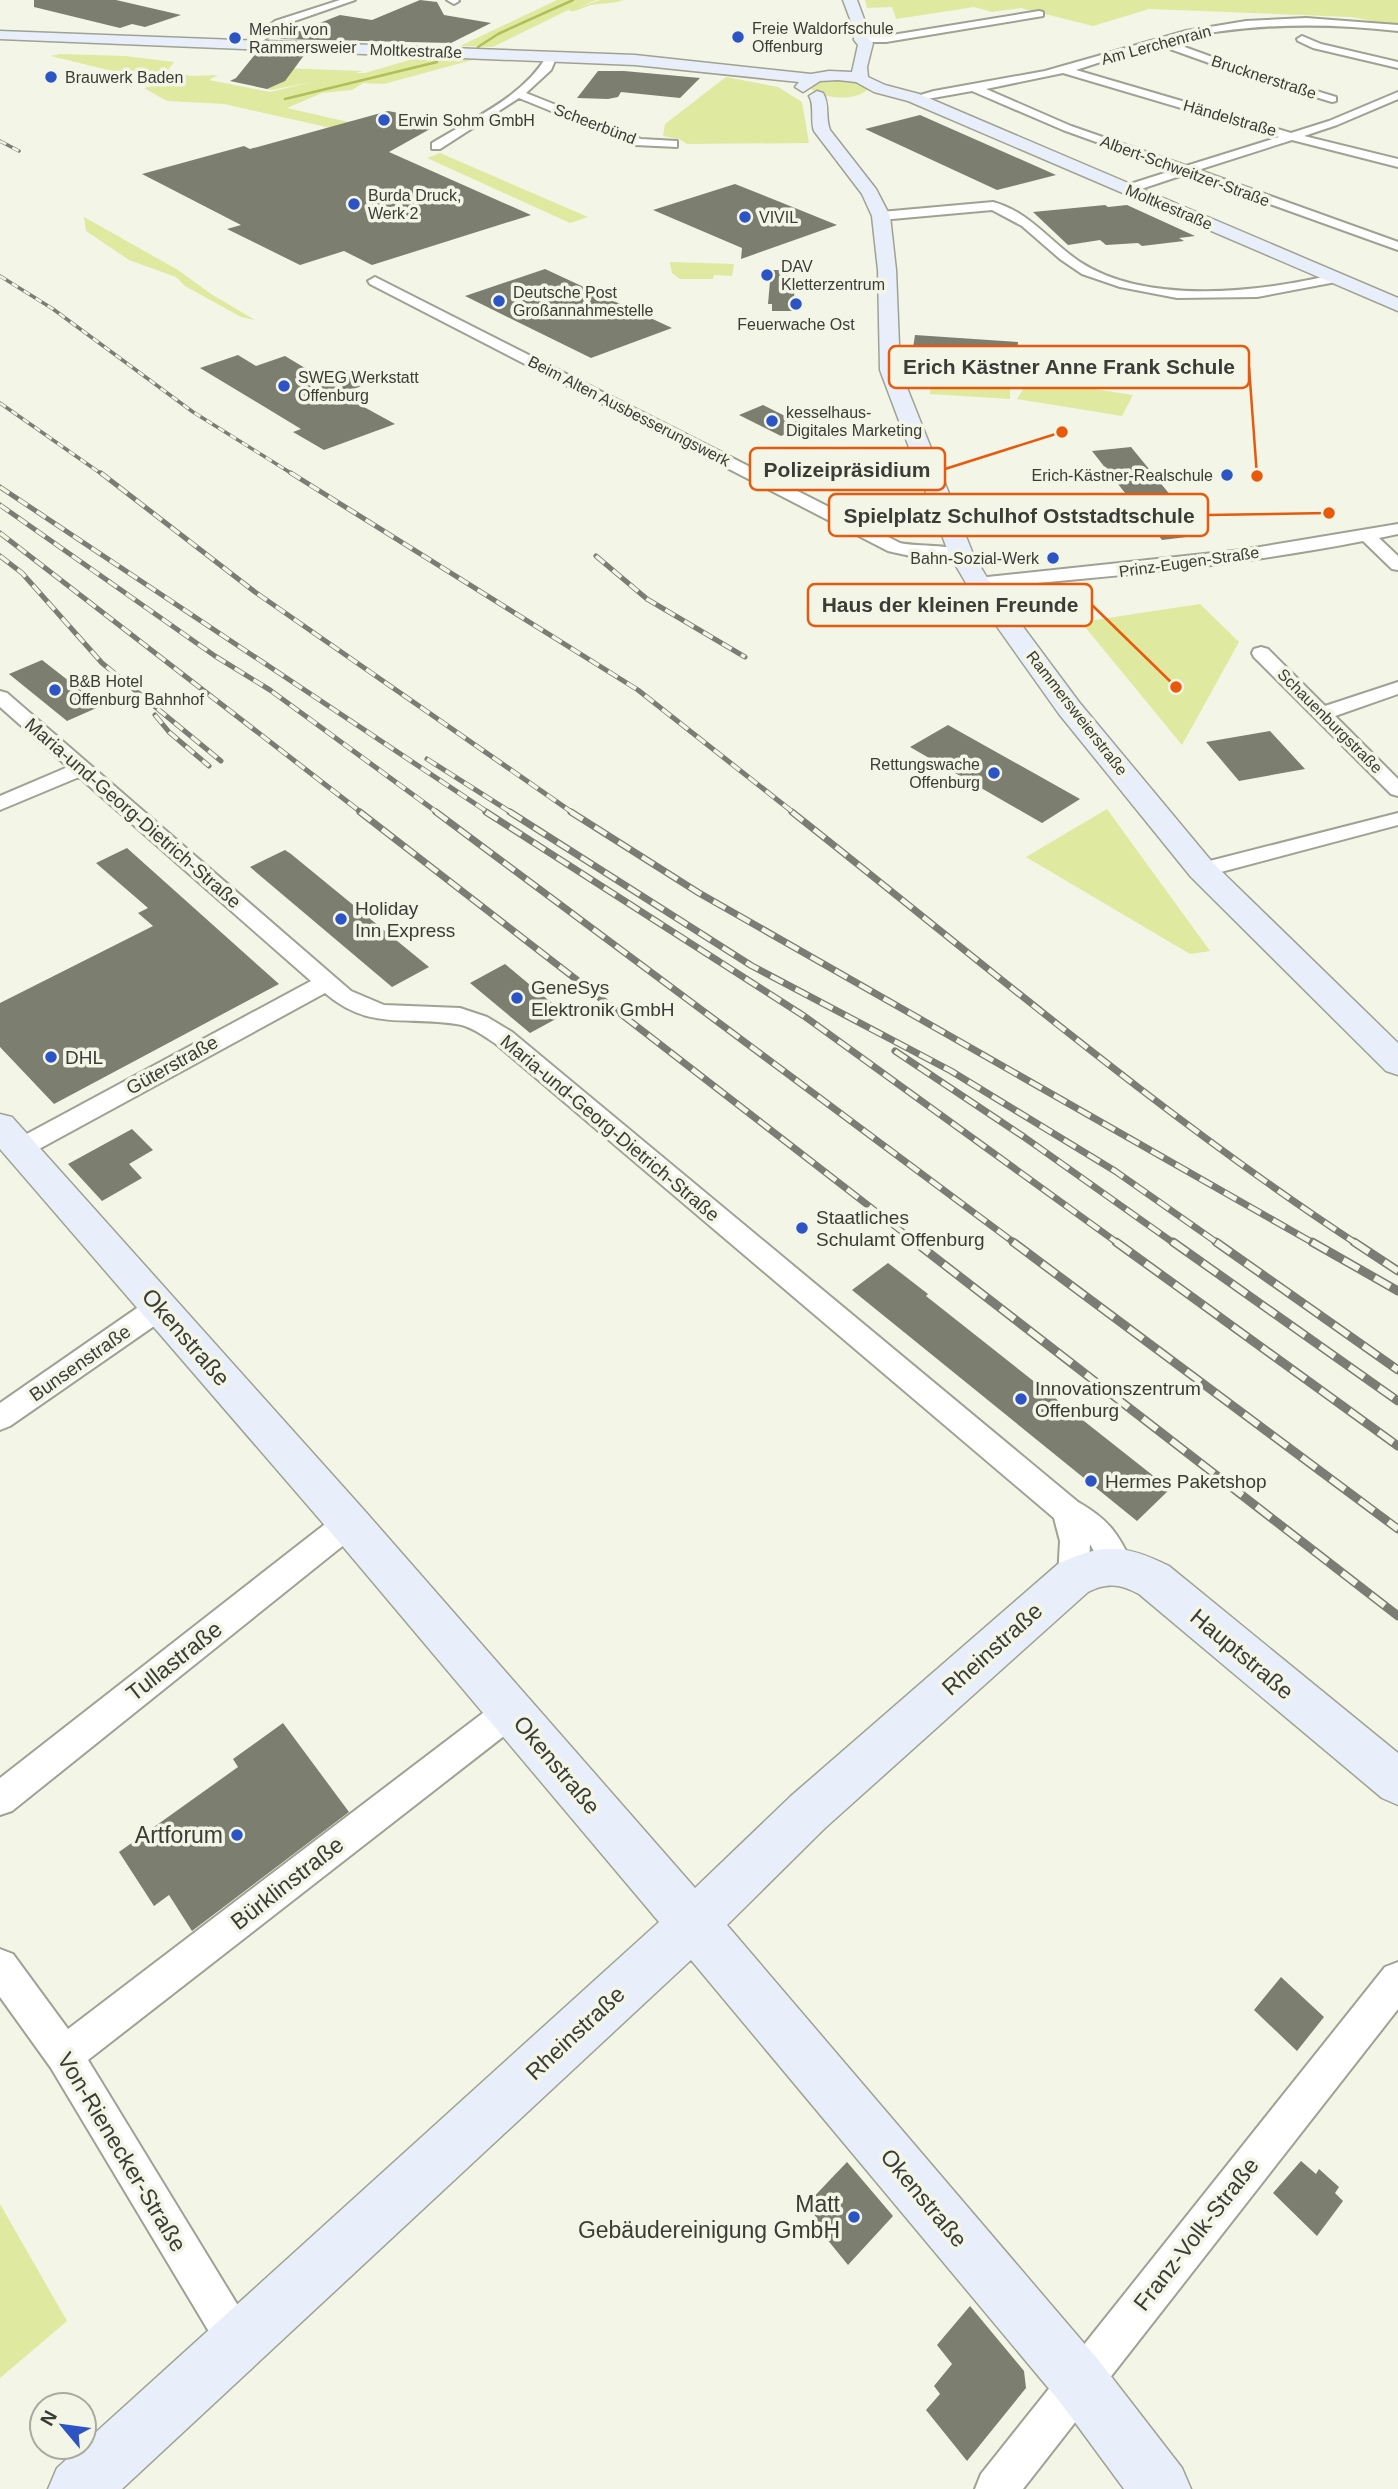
<svg xmlns="http://www.w3.org/2000/svg" width="1398" height="2489" viewBox="0 0 1398 2489" font-family="Arial,sans-serif">
<style>
.green{fill:#dfe99f}
.lines{fill:none;stroke-linecap:round;stroke-linejoin:round}
.stream{stroke:#b2be57;stroke-width:2.5}
.building{fill:#7c7e70}
.street-casing{stroke:#9fa293;stroke-width:4}
.secondary-casing{stroke:#9fa293;stroke-width:3}
.street{fill:#fff;fill-rule:evenodd}
.secondary{fill:#e9effa;fill-rule:evenodd}
.rail-far3-casing{stroke:#7b7c73;stroke-width:3.5}
.rail-far2-casing{stroke:#7b7c73;stroke-width:5}
.rail-far1-casing{stroke:#7b7c73;stroke-width:7}
.rail-casing{stroke:#7b7c73;stroke-width:9}
.rail-far3{stroke:#f3f5e6;stroke-width:2.5;stroke-dasharray:7;stroke-linecap:butt}
.rail-far2{stroke:#f3f5e6;stroke-width:3.5;stroke-dasharray:11;stroke-linecap:butt}
.rail-far1{stroke:#f3f5e6;stroke-width:4.5;stroke-dasharray:14;stroke-linecap:butt}
.rail{stroke:#f3f5e6;stroke-width:6;stroke-dasharray:18;stroke-linecap:butt}
.poi-dot{fill:#2d54c4;stroke:#f3f5e6;stroke-width:2.5}
.labels{text-anchor:middle;dominant-baseline:central;stroke-width:7;stroke-linejoin:round;paint-order:stroke}
.far-poi-label{font-size:16px;fill:#3b3c36;stroke:#f3f5e6;text-anchor:start}
.far-street-label{font-size:16px;fill:#3b3c36;stroke:#f3f5e6}
.street-label{font-size:19px;fill:#3b3c36;stroke:#f3f5e6}
.poi-label{font-size:19px;fill:#3b3c36;stroke:#f3f5e6;text-anchor:start}
.near-street-label{font-size:23px;fill:#3b3c36;stroke:#f3f5e6}
.near-poi-label{font-size:23px;fill:#3b3c36;stroke:#f3f5e6;text-anchor:end}
.leader{fill:none;stroke:#e8590c;stroke-width:2.5}
.callout-dot{fill:#e8590c;stroke:#f3f5e6;stroke-width:2.5}
.callout{fill:#f3f5e6;stroke:#e8590c;stroke-width:2.5}
.callout-label{font-size:21px;text-anchor:middle;font-weight:bold;fill:#3b3c36}
</style>
<rect width="100%" height="100%" fill="#f3f5e6"/>
<!-- green -->
<path class="green" d="M557 0H596L577 8 600 0H624C613 4 601 3 591 5 583 7 577 12 569 11L571 9 566 11 493 47 460 46Z
M865 0H1398V26L1351 17 1149 9 1093 26 1021 8 992 12 974 7 896 19 892 7 867 8Z
M60 54 125 56 174 62 168 70 190 76 218 75 209 80 270 92 312 82 271 90 267 89 281 68 363 71 355 73H365L420 57 472 60 384 84 363 83 352 90 322 93 287 108 409 136 398 143 224 104 167 101 144 88 161 83 51 56Z
M726 77 778 87 802 102 809 143 687 144 679 139 663 136 665 124Z
M828 79 855 80 869 88C857 102 825 99 811 89L812 85Z
M440 153 588 217 570 223 427 158Z
M84 217 178 270 211 294 255 320 241 317 185 286 176 277 129 260 86 231Z
M670 263V262L734 264 732 276 714 275 713 279H680L672 273Z
M931 377 1010 381V399L930 394Z
M1030 379 1133 395 1122 416 1017 399Z
M1200 604 1239 642 1182 745 1081 622Z
M1107 809 1210 951 1190 954 1026 857Z
M0 2204 67 2321 0 2378Z"/>
<g class="lines">
<!-- stream -->
<path class="stream" d="M478 47 498 34 573 0
M285 99 437 62"/>
</g>
<!-- building -->
<path class="building" d="M34 0H116L181 15 145 27 132 24 120 28 34 7Z
M420 0 437 2 444 15 491 23 451 43 279 39 340 15 372 20Z
M257 52 305 54 285 81 267 89 230 81 236 78Z
M598 71H624L700 78 680 98 621 92 618 97 608 99 577 98Z
M388 111 415 116 400 124 430 129 389 152 531 215 372 265 344 251 300 265 227 229 241 225 142 174 244 146 250 149Z
M920 115 1056 175 997 190 865 129Z
M735 184 790 206 837 225 741 259 742 248 653 210Z
M1105 205 1108 207 1127 205 1195 236 1179 238 1184 241 1142 246 1138 243 1106 245 1100 240 1068 245 1033 212Z
M545 269 672 328 591 358 465 296Z
M771 270H796L793 311H772V304H768Z
M915 335 1018 342 1016 362 1003 361 1002 367 911 361Z
M238 355 256 366 285 356 320 377 342 368 373 381 347 392 369 405 364 407 395 424 324 450 293 432 301 429 200 368Z
M763 405 805 426 781 436 739 415Z
M1131 447 1203 535 1162 540 1092 451Z
M42 660 101 706 67 721 9 674Z
M948 725 1080 799 1042 823 910 747Z
M1270 731 1305 769 1239 781 1206 742Z
M127 848 279 984 54 1104 0 1047V1003L153 926 138 913 148 908 96 863Z
M285 850 291 854 429 967 392 987 250 867Z
M505 964 565 1014 530 1033 470 983Z
M132 1129 153 1150 129 1164 142 1178 102 1201 68 1164Z
M888 1263 928 1294 926 1296 1170 1489 1137 1521 852 1290Z
M283 1723 349 1812 192 1931 169 1895 154 1906 119 1852 238 1767 233 1759Z
M1281 1977 1324 2017 1297 2051 1254 2010Z
M1301 2161 1316 2174 1319 2169 1339 2187 1335 2193 1343 2201 1317 2236 1273 2193Z
M847 2162 893 2216 848 2265 813 2222 816 2217 806 2205Z
M970 2306 1024 2371 1026 2388 967 2461 926 2410 940 2394 934 2386 952 2364 937 2345Z"/>
<g class="lines">
<defs>
<path id="street" d="M340 0H355L283 25 254 48 245 46 275 21Z
M447 0H458L459 1 454 4Z
M1039 11 1043 12V16L886 42H861L856 39 861 36H886Z
M1306 18 1398 25V31C1320 22 1245 23 1168 41L1248 70 1336 97V101L1332 102 1240 74 1156 44 1076 70 1291 133 1329 121 1398 92V99L1337 125 1304 136 1398 159V167L1292 140 1198 170 1398 242V250L1186 174 1132 192H1124V186L1174 170 1063 130 972 91 916 101 910 98 934 91 1045 71 1186 31 1246 21ZM1063 73 1279 137 1186 166 1071 126 986 89Z
M1302 36 1321 44 1398 62V68L1313 48 1298 41 1297 39Z
M548 54 557 56 551 70 526 93 641 139 677 141V147L635 145 519 98 440 149H432V143C473 118 524 97 548 54Z
M993 202C1030 212 1050 242 1080 262 1148 306 1262 292 1336 274L1343 278 1341 281 1257 297 1177 298 1120 287 1082 274 1060 259 1022 226 992 210 881 220 875 216 881 212Z
M375 277 900 543C917 547 960 544 970 554 958 567 905 555 888 551L370 284 368 281Z
M1398 524V534L1379 538 1398 556V570L1392 569 1363 541C1236 566 1107 577 978 588L969 583 978 578 1242 550Z
M1261 647 1268 649 1325 706 1398 682V694L1335 716 1398 779V796L1391 794 1254 657 1252 653 1254 649Z
M0 691 7 693 351 991 384 1005 460 1008 487 1017 512 1032 1078 1502C1109 1520 1118 1533 1133 1565L1129 1575 1118 1579 1107 1575 1090 1544 1088 1578 1084 1588 1073 1592 1062 1588 1058 1578 1060 1541 1054 1518 496 1044C484 1036 471 1026 456 1024 406 1016 369 1031 325 993L28 1155 19 1158 10 1155 6 1149 10 1143 311 981 79 777 0 810V796L68 767 0 707Z
M1398 813V825L1202 877 1194 875 1191 870 1194 865Z
M160 1296 170 1299 174 1307 170 1315 10 1426 0 1430V1403L150 1299Z
M349 1510 360 1514 364 1523 360 1532 12 1811 0 1815V1778L338 1514Z
M511 1696 522 1700 527 1711 522 1722 88 2060 251 2327 257 2341 251 2355 237 2361 223 2355 51 2068 0 1997V1949L13 1954 68 2029 500 1700Z
M1398 1962V2009L1023 2489H975L981 2474 1385 1967Z"/>
<path id="secondary" d="M843 0H857L867 27 868 38 873 43 867 67 868 77 885 85 919 94 1398 298V311L908 101 874 92 856 82 838 80 820 81 803 92 795 87 799 82 635 65 0 39V31L635 55 811 74 829 71 852 72 858 45 854 40 853 27Z
M817 91 823 93C830 104 825 117 830 130L876 189 890 216 896 270 900 370 973 554 989 581 1079 702 1213 863 1398 1043V1075L1386 1071 1191 877 1059 714 966 583 949 554 880 370 878 270 872 216 862 194 814 131C810 120 815 105 809 96Z
M0 1114 12 1117 364 1510 695 1888 791 1796 1058 1564C1103 1543 1125 1544 1169 1566L1398 1753V1805L1382 1798 1139 1594C1121 1584 1107 1582 1088 1592L825 1828 727 1925 1100 2362 1182 2468 1191 2489H1124L1060 2402 691 1960 122 2489H48L57 2468 80 2447H84V2443L659 1922 334 1536 0 1149Z"/>
</defs>
<!-- street casing -->
<use href="#street" class="street-casing"/>
<!-- secondary casing -->
<use href="#secondary" class="secondary-casing"/>
<!-- street -->
<use href="#street" class="street"/>
<!-- secondary -->
<use href="#secondary" class="secondary"/>
<defs>
<path id="rail-far3" d="M0 141 19 151
M0 276 53 309 193 412 294 475
M0 403 103 475"/>
<path id="rail-far2" d="M101 473 255 592 573 813
M291 473 638 690 794 813
M0 487 489 813
M0 505 215 656 270 690 438 813
M0 533 362 813
M0 556 22 573 102 663 221 761
M596 556 647 599 745 657
M155 715 169 732 209 766
M427 759 512 813"/>
<path id="rail-far1" d="M360 812 918 1244
M436 812 1016 1244
M486 812 804 1016 1119 1244
M510 812 752 966 951 1071 1115 1171 1219 1244
M571 812 699 893 1315 1244
M792 812C977 958 1159 1114 1357 1244
M895 1051 1024 1137 1175 1244"/>
<path id="rail" d="M915 1242 1398 1616
M1013 1242 1398 1529
M1116 1242 1398 1446
M1173 1242 1398 1401
M1216 1242 1398 1370
M1312 1242 1398 1291
M1354 1242 1398 1271"/>
</defs>
<!-- rail-far3 casing -->
<use href="#rail-far3" class="rail-far3-casing"/>
<!-- rail-far2 casing -->
<use href="#rail-far2" class="rail-far2-casing"/>
<!-- rail-far1 casing -->
<use href="#rail-far1" class="rail-far1-casing"/>
<!-- rail casing -->
<use href="#rail" class="rail-casing"/>
<!-- rail-far3 -->
<use href="#rail-far3" class="rail-far3"/>
<!-- rail-far2 -->
<use href="#rail-far2" class="rail-far2"/>
<!-- rail-far1 -->
<use href="#rail-far1" class="rail-far1"/>
<!-- rail -->
<use href="#rail" class="rail"/>
</g>
<!-- markers -->
<g class="poi-dot">
<circle cx="738" cy="37" r="7"/>
<circle cx="235" cy="38" r="7"/>
<circle cx="51" cy="77" r="7"/>
<circle cx="384" cy="120" r="7"/>
<circle cx="354" cy="204" r="7"/>
<circle cx="745" cy="217" r="7"/>
<circle cx="767" cy="275" r="7"/>
<circle cx="499" cy="301" r="7"/>
<circle cx="796" cy="304" r="7"/>
<circle cx="284" cy="386" r="7"/>
<circle cx="772" cy="421" r="7"/>
<circle cx="1227" cy="475" r="7"/>
<circle cx="1053" cy="558" r="7"/>
<circle cx="55" cy="690" r="7"/>
<circle cx="994" cy="773" r="7"/>
<circle cx="341" cy="919" r="7"/>
<circle cx="517" cy="998" r="7"/>
<circle cx="51" cy="1057" r="7"/>
<circle cx="802" cy="1228" r="7"/>
<circle cx="1021" cy="1399" r="7"/>
<circle cx="1091" cy="1481" r="7"/>
<circle cx="237" cy="1835" r="7"/>
<circle cx="854" cy="2217" r="7"/>
</g>
<g class="labels">
<!-- far-poi labels -->
<g class="far-poi-label">
<text x="752" y="28">Freie Waldorfschule<tspan x="752" dy="18">Offenburg</tspan></text>
<text x="249" y="29">Menhir von<tspan x="249" dy="18">Rammersweier</tspan></text>
<text x="65" y="77">Brauwerk Baden</text>
<text x="398" y="120">Erwin Sohm GmbH</text>
<text x="368" y="195">Burda Druck,<tspan x="368" dy="18">Werk 2</tspan></text>
<text x="759" y="217">VIVIL</text>
<text x="781" y="266">DAV<tspan x="781" dy="18">Kletterzentrum</tspan></text>
<text x="513" y="292">Deutsche Post<tspan x="513" dy="18">Großannahmestelle</tspan></text>
<text x="796" y="324" text-anchor="middle">Feuerwache Ost</text>
<text x="298" y="377">SWEG Werkstatt<tspan x="298" dy="18">Offenburg</tspan></text>
<text x="786" y="412">kesselhaus-<tspan x="786" dy="18">Digitales Marketing</tspan></text>
<text x="1213" y="475" text-anchor="end">Erich-Kästner-Realschule</text>
<text x="1039" y="558" text-anchor="end">Bahn-Sozial-Werk</text>
<text x="69" y="681">B&amp;B Hotel<tspan x="69" dy="18">Offenburg Bahnhof</tspan></text>
<text x="980" y="764" text-anchor="end">Rettungswache<tspan x="980" dy="18">Offenburg</tspan></text>
</g>
<!-- far-street labels -->
<g class="far-street-label">
<text transform="translate(1156 45) rotate(-15)">Am Lerchenrain</text>
<text transform="translate(416 51) rotate(2)">Moltkestraße</text>
<text transform="translate(1264 77) rotate(18)">Brucknerstraße</text>
<text transform="translate(1230 118) rotate(16)">Händelstraße</text>
<text transform="translate(595 124) rotate(21)">Scheerbünd</text>
<text transform="translate(1185 171) rotate(20)">Albert-Schweitzer-Straße</text>
<text transform="translate(1169 207) rotate(23)">Moltkestraße</text>
<text transform="translate(629 411) rotate(27)">Beim Alten Ausbesserungswerk</text>
<text transform="translate(1189 562) rotate(-8)">Prinz-Eugen-Straße</text>
<text transform="translate(1077 713) rotate(52)">Rammersweierstraße</text>
<text transform="translate(1330 721) rotate(45)">Schauenburgstraße</text>
</g>
<!-- street labels -->
<g class="street-label">
<text transform="translate(133 813) rotate(41)">Maria-und-Georg-Dietrich-Straße</text>
<text transform="translate(172 1065) rotate(-29)">Güterstraße</text>
<text transform="translate(610 1128) rotate(40)">Maria-und-Georg-Dietrich-Straße</text>
<text transform="translate(80 1363) rotate(-35)">Bunsenstraße</text>
</g>
<!-- poi labels -->
<g class="poi-label">
<text x="355" y="908">Holiday<tspan x="355" dy="22">Inn Express</tspan></text>
<text x="531" y="987">GeneSys<tspan x="531" dy="22">Elektronik GmbH</tspan></text>
<text x="65" y="1057">DHL</text>
<text x="816" y="1217">Staatliches<tspan x="816" dy="22">Schulamt Offenburg</tspan></text>
<text x="1035" y="1388">Innovationszentrum<tspan x="1035" dy="22">Offenburg</tspan></text>
<text x="1105" y="1481">Hermes Paketshop</text>
</g>
<!-- near-street labels -->
<g class="near-street-label">
<text transform="translate(186 1337) rotate(49)">Okenstraße</text>
<text transform="translate(992 1649) rotate(-42)">Rheinstraße</text>
<text transform="translate(1242 1654) rotate(40)">Hauptstraße</text>
<text transform="translate(174 1661) rotate(-38)">Tullastraße</text>
<text transform="translate(557 1765) rotate(50)">Okenstraße</text>
<text transform="translate(287 1883) rotate(-38)">Bürklinstraße</text>
<text transform="translate(575 2033) rotate(-43)">Rheinstraße</text>
<text transform="translate(122 2152) rotate(59)">Von-Rienecker-Straße</text>
<text transform="translate(924 2198) rotate(50)">Okenstraße</text>
<text transform="translate(1196 2234) rotate(-52)">Franz-Volk-Straße</text>
</g>
<!-- near-poi labels -->
<g class="near-poi-label">
<text x="223" y="1835">Artforum</text>
<text x="840" y="2204">Matt<tspan x="840" dy="26">Gebäudereinigung GmbH</tspan></text>
</g>
</g>
<!-- callouts -->
<path class="leader" d="M1257 476L1249 367M1062 432L945 469M1329 513L1208 515M1176 687L1092 605"/>
<g class="callout-dot">
<circle cx="1257" cy="476" r="7"/>
<circle cx="1062" cy="432" r="7"/>
<circle cx="1329" cy="513" r="7"/>
<circle cx="1176" cy="687" r="7"/>
</g>
<g class="callout">
<rect x="889" y="346" width="360" height="42" rx="7"/>
<rect x="750" y="448" width="195" height="42" rx="7"/>
<rect x="829" y="494" width="379" height="42" rx="7"/>
<rect x="808" y="584" width="284" height="42" rx="7"/>
</g>
<g class="callout-label">
<text x="1069" y="374">Erich Kästner Anne Frank Schule</text>
<text x="847" y="477">Polizeipräsidium</text>
<text x="1019" y="523">Spielplatz Schulhof Oststadtschule</text>
<text x="950" y="612">Haus der kleinen Freunde</text>
</g>
<!-- north arrow -->
<g transform="translate(63 2426) rotate(299)"><circle r="33" fill="#f3f5e6" stroke="#a9aba0" stroke-width="2"/>
<path d="M0-5L12 26L0 18L-12 26Z" fill="#2d54c4"/>
<text y="-10" font-size="19" font-weight="bold" text-anchor="middle" fill="#3b3c36">N</text>
</g>
</svg>
